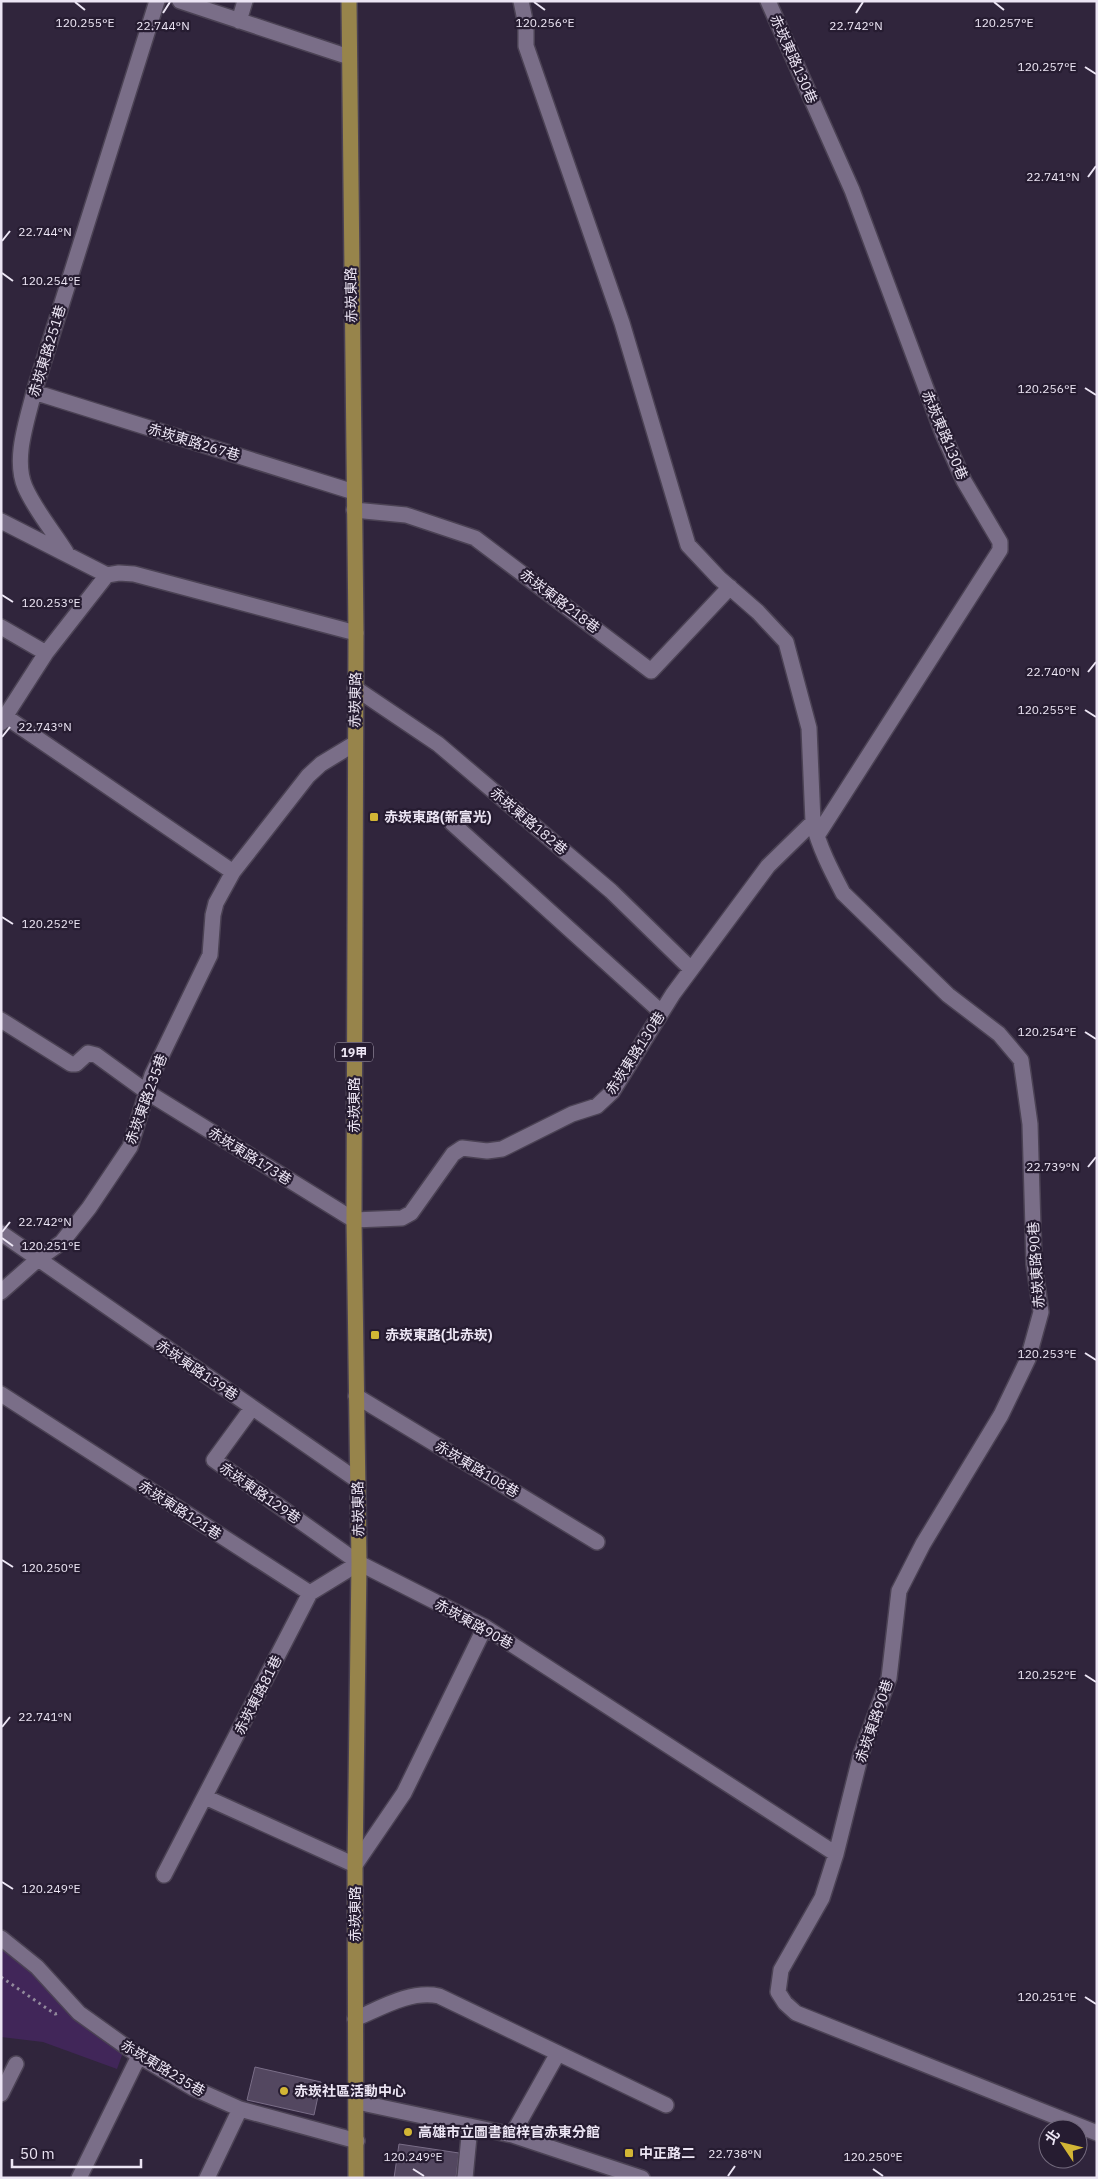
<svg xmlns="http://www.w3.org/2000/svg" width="1098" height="2179" viewBox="0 0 1098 2179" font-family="'IBM Plex Sans','Noto Sans TC',sans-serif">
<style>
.green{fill:#412659}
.building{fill:#534760;stroke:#7a6e88}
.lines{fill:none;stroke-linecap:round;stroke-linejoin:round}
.minor-casing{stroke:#4b4254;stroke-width:18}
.major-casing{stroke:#4b4254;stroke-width:18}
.path{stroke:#928a9c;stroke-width:3;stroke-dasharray:2.5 4;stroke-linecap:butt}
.minor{stroke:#7a6e88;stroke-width:15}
.major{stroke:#97844b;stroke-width:15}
.ticks{fill:none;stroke:#ece5f4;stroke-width:2}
.poi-dot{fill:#d3b635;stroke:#261c31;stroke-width:2}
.labels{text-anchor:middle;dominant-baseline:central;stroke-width:4.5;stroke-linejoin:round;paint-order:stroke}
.shield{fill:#261c31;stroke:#b1a9ba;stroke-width:1}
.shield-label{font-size:12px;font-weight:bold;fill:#ece5f4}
.street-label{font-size:14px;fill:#ece5f4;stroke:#261c31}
.poi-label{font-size:14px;font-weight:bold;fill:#ece5f4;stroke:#261c31;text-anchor:start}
.ticks-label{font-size:12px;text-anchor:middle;fill:#ece5f4;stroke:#261c31;stroke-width:4.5;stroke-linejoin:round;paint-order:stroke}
</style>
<rect width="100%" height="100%" fill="#30253c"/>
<!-- green -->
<path class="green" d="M1 1938 125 2047 117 2069 43 2042 1 2037Z"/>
<!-- building -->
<path class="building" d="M255 2067 321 2082 314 2115 247 2100Z
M399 2144 459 2153 456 2178H394Z"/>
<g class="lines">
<defs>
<path id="minor" d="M180 1 349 57
M521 1 526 25V46L622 323 688 545 719 578 758 612 786 642 809 728 813 822C819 847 831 870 843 893L948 995 999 1034 1021 1060 1030 1124 1034 1264 1041 1312 1028 1359 1001 1415 923 1544 899 1591 889 1678 861 1754 836 1854 822 1898 781 1970 778 1992 785 2003 796 2013 1097 2133
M768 1 852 190 943 434 964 481 1000 542V550L817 836
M239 21 245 1
M34 392 354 492
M354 510 406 515 475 538 651 671 730 587
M1 521 107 575 119 573 134 574 356 633
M66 552C53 531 35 510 25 487 13 459 27 421 34 392L157 1
M1 627 46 653
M355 688 438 744 611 891 691 969
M6 717 233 872
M1 723 46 653 107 575
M452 823 661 1012
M1 1020 71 1064H76L88 1053 96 1055 147 1092 354 1220 402 1218 411 1213 453 1154 462 1148 487 1151 502 1149 572 1114 597 1106 612 1092 673 994 768 866 813 822
M1 1233 357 1480
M1 1292 37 1260 62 1242 89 1208 130 1147 152 1075 210 955 213 915 216 903 233 872 308 776 321 764 354 744
M1 1394 310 1593
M356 1396 597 1542
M252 1408 214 1460 359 1563 485 1627 836 1854
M310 1593 359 1563
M205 1797 355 1865 404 1793 485 1627
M164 1875 310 1593
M1 1938 37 1967 79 2013 139 2056 193 2088 240 2109 357 2141
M355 2019C381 2008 410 1990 439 1996L666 2105
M1 2094 16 2064
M357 2102 512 2135 642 2178
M512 2135 558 2053
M79 2178 139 2056
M207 2178 240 2109
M465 2178 470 2126"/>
<path id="major" d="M349 1 356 633 354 1220 359 1563 355 1865 356 2178"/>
</defs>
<!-- minor casing -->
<use href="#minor" class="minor-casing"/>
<!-- major casing -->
<use href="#major" class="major-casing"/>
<!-- path -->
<path class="path" d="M1 1977 55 2014 59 2013"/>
<!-- minor -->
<use href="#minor" class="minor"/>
<!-- major -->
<use href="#major" class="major"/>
</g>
<!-- ticks -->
<path class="ticks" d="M75 2 85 10M534 2 545 10M994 2 1004 10M163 13 170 2M856 13 863 2M1085 67 1096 74M1088 177 1096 166M2 241 10 231M2 273 13 281M1085 388 1096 395M2 595 13 602M1088 672 1096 662M1085 710 1096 717M2 737 10 727M2 917 13 924M1085 1032 1096 1039M1088 1167 1096 1157M2 1232 10 1222M2 1238 13 1246M1085 1353 1096 1360M2 1560 13 1567M1085 1675 1096 1682M2 1727 10 1717M2 1882 13 1889M1085 1997 1096 2004M413 2169 424 2176M873 2169 883 2176M728 2176 735 2166"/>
<!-- markers -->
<g class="poi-dot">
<rect x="369" y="812" width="10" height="10" rx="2.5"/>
<rect x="370" y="1330" width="10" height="10" rx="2.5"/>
<circle cx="284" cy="2091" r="5"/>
<circle cx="408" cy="2132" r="5"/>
<rect x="624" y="2148" width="10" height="10" rx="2.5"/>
</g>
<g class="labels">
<!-- shield labels -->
<rect class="shield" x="335" y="1042.5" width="38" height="19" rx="4"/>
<g class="shield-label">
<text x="354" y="1052">19甲</text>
</g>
<!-- street labels -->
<g class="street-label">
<text transform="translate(794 59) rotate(66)">赤崁東路130巷</text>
<text transform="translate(351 295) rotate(-91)">赤崁東路</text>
<text transform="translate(47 351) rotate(-73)">赤崁東路251巷</text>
<text transform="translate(945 435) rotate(67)">赤崁東路130巷</text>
<text transform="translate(194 442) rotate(17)">赤崁東路267巷</text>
<text transform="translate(560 601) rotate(37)">赤崁東路218巷</text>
<text transform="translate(355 700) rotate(-89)">赤崁東路</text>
<text transform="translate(529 821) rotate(40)">赤崁東路182巷</text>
<text transform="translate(635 1053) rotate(-57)">赤崁東路130巷</text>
<text transform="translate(146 1099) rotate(-70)">赤崁東路235巷</text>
<text transform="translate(354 1105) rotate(-90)">赤崁東路</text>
<text transform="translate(250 1156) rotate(32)">赤崁東路173巷</text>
<text transform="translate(1036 1265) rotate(-94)">赤崁東路90巷</text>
<text transform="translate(197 1370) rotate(34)">赤崁東路139巷</text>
<text transform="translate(477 1469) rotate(31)">赤崁東路108巷</text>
<text transform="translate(260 1493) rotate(35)">赤崁東路129巷</text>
<text transform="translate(358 1509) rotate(-91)">赤崁東路</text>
<text transform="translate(180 1510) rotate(33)">赤崁東路121巷</text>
<text transform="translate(474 1624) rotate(29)">赤崁東路90巷</text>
<text transform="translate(258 1695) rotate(-63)">赤崁東路81巷</text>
<text transform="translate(874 1721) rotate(-71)">赤崁東路90巷</text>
<text transform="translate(355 1914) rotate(-90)">赤崁東路</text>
<text transform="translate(163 2068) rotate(31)">赤崁東路235巷</text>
</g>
<!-- poi labels -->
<g class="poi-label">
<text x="384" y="817">赤崁東路(新富光)</text>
<text x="385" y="1335">赤崁東路(北赤崁)</text>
<text x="294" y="2091">赤崁社區活動中心</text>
<text x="418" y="2132">高雄市立圖書館梓官赤東分館</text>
<text x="639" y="2153">中正路二</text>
</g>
</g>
<g class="ticks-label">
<text x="545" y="27">120.256°E</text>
<text x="1004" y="27">120.257°E</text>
<text x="85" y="27">120.255°E</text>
<text x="163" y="30">22.744°N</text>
<text x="856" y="30">22.742°N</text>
<text x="1047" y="71">120.257°E</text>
<text x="1053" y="181">22.741°N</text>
<text x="45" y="236">22.744°N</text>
<text x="51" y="285">120.254°E</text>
<text x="1047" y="393">120.256°E</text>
<text x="51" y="607">120.253°E</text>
<text x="1053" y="676">22.740°N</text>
<text x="1047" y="714">120.255°E</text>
<text x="45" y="731">22.743°N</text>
<text x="51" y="928">120.252°E</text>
<text x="1047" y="1036">120.254°E</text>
<text x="1053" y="1171">22.739°N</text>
<text x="45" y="1226">22.742°N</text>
<text x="51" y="1250">120.251°E</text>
<text x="1047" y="1358">120.253°E</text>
<text x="51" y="1572">120.250°E</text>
<text x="1047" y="1679">120.252°E</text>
<text x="45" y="1721">22.741°N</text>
<text x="51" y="1893">120.249°E</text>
<text x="1047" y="2001">120.251°E</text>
<text x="735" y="2158">22.738°N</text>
<text x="413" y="2161">120.249°E</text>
<text x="873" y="2161">120.250°E</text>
</g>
<!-- border -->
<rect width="1098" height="2179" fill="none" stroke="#ece5f4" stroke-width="5"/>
<!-- north arrow -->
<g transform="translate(1063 2144) rotate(305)"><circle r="24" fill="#261c31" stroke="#756c7f"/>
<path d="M0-4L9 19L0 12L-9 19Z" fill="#d3b635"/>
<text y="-8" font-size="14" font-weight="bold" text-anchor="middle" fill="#ece5f4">北</text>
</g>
<!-- scale -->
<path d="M12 2159v8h129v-8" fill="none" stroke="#ece5f4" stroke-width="2.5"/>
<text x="20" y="2159" font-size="15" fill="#ece5f4" stroke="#261c31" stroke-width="4" paint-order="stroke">50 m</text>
</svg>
